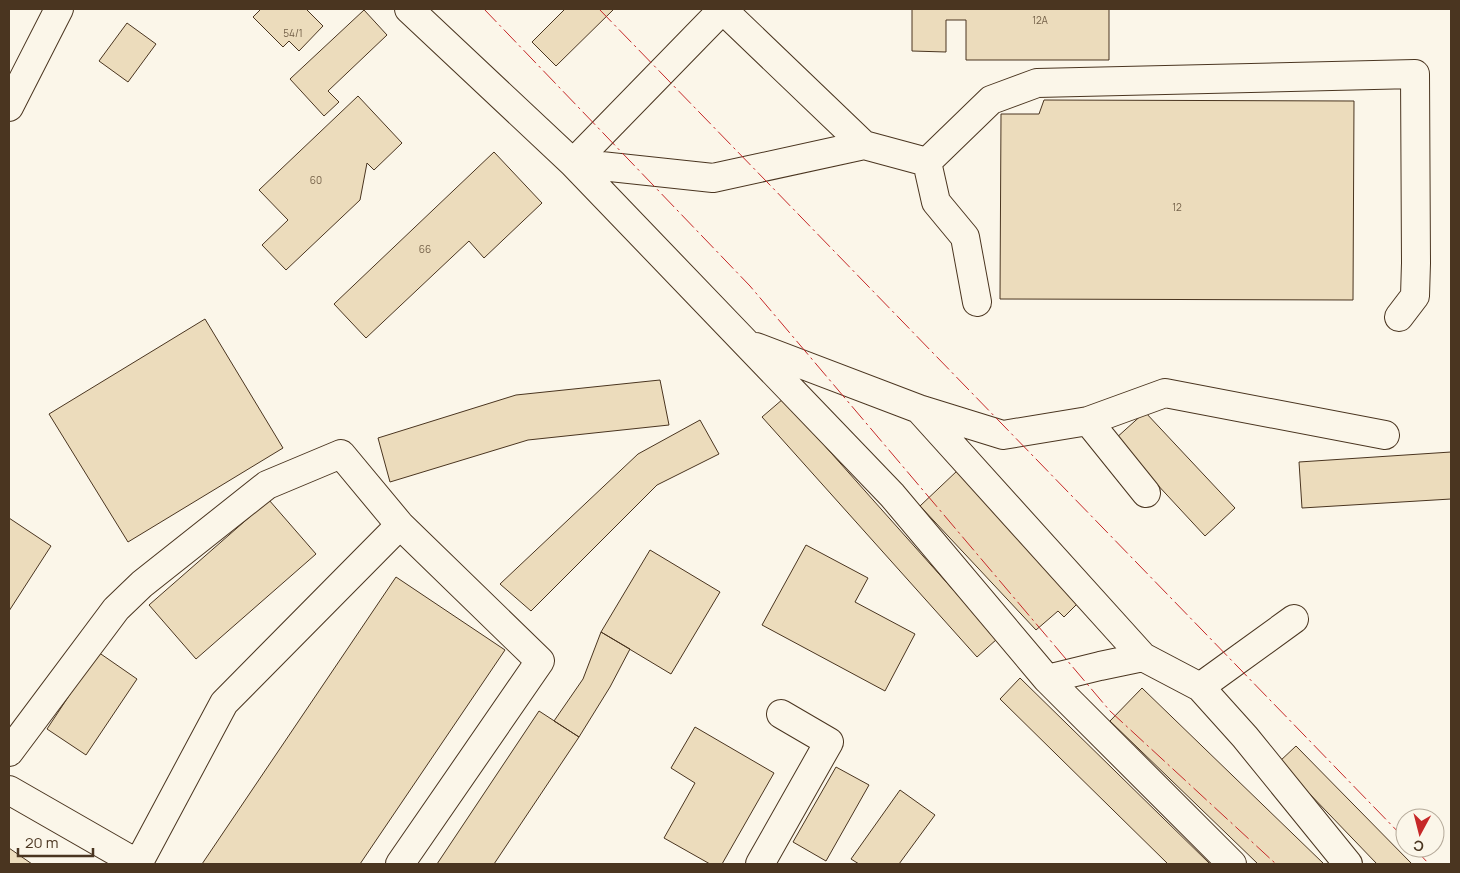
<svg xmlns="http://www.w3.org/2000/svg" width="1460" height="873" viewBox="0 0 1460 873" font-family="Manrope,sans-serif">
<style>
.building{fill:#ecdcbc;stroke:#4a3520}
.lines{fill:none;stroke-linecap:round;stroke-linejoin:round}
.minor-casing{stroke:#4a3520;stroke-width:30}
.minor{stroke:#fbf6e9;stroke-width:28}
.power{stroke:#c62828;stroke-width:1;stroke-dasharray:18 4 2.5 4;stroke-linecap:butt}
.labels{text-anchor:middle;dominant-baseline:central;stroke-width:4;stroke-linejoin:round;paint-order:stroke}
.number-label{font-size:10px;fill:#725f47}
</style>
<rect width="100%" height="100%" fill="#fbf6e9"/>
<!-- building -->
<path class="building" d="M261 9H306L323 26 299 51 289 41 283 47 253 17Z
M565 9H614L556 66 532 42Z
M912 9H1109V60H966V20H946V52L912 51Z
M364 10 387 35 328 91 339 102 324 116 290 79Z
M127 23 156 44 128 82 99 61Z
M358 96 402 143 374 170 367 163 360 200 286 270 262 245 288 220 259 190Z
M1044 100 1354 101 1353 300 1000 299 1001 114H1039Z
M494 152 542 203 484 258 469 241 366 338 334 304Z
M205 319 283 448 128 542 49 414Z
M660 380 669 425 528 440 390 482 378 438 516 395Z
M783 399 997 639 977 657 762 417Z
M1145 412 1235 508 1205 536 1115 439Z
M700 420 719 454 657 485 531 611 500 584 638 454Z
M1451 452V499L1302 508 1299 462Z
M958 470 1080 601 1064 617 1058 611 1036 630 920 506Z
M269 500 316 554 196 659 149 605Z
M9 518 51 546 9 611Z
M806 545 868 578 855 602 915 634 885 691 762 625Z
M650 550 720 592 671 674 601 632Z
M396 577 505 650 360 864H202Z
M601 632 630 649 610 687 579 737 554 721 583 679Z
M98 652 137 679 86 755 47 729Z
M1020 678 1210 864H1168L1000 699Z
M1142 688 1324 864H1258L1110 721Z
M539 711 579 737 494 864H437Z
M695 727 774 773 722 864H710L664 838 695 783 671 768Z
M1296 746 1412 864H1377L1279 762Z
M836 767 869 785 826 861 793 842Z
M900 790 935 815 899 864H859L851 859Z
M9 848 32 864H9Z"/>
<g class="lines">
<defs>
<path id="minor" d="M409 9 573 163 892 495 1047 679 1100 666 1143 657 1200 687 1245 737 1348 864
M9 107 59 9
M864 145 927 162 991 100 1037 83 1415 74 1416 263 1415 296 1399 317
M927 162 936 202 965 237 977 302
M573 163 713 178 864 145 722 9
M573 163 723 9
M756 347 919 409 1143 657
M919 409 1003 435 1088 421 1165 393 1385 435
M1088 421 1146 493
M1047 679 1232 864
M1200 687 1294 619
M9 752 116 609 142 584 267 485 341 454 400 525 224 703 138 864
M9 790 138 864
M400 864 540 661 400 525
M760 864 829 742 781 714"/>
</defs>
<!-- minor casing -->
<use href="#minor" class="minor-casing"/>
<!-- minor -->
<use href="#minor" class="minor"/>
<!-- power -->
<path class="power" d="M484 9 750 286 1110 711 1276 864
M599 9 1405 839
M1414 848 1429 864"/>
</g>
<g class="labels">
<!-- number labels -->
<g class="number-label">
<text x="1040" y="20">12А</text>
<text x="293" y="33">54/1</text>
<text x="316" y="180">60</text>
<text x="1177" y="207">12</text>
<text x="425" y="249">66</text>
</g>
</g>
<!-- border -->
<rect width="1460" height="873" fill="none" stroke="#4a3520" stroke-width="20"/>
<!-- north arrow -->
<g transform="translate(1420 833) rotate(187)"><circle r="24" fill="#fbf6e9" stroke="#b4a999"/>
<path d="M0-4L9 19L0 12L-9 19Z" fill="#c62828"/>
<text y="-8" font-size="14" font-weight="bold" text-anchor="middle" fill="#4a3520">С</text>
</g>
<!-- scale -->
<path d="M18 848v8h75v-8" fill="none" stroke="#4a3520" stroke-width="2.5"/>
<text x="25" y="848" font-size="15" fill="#4a3520" stroke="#fbf6e9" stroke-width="4" paint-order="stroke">20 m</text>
</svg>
